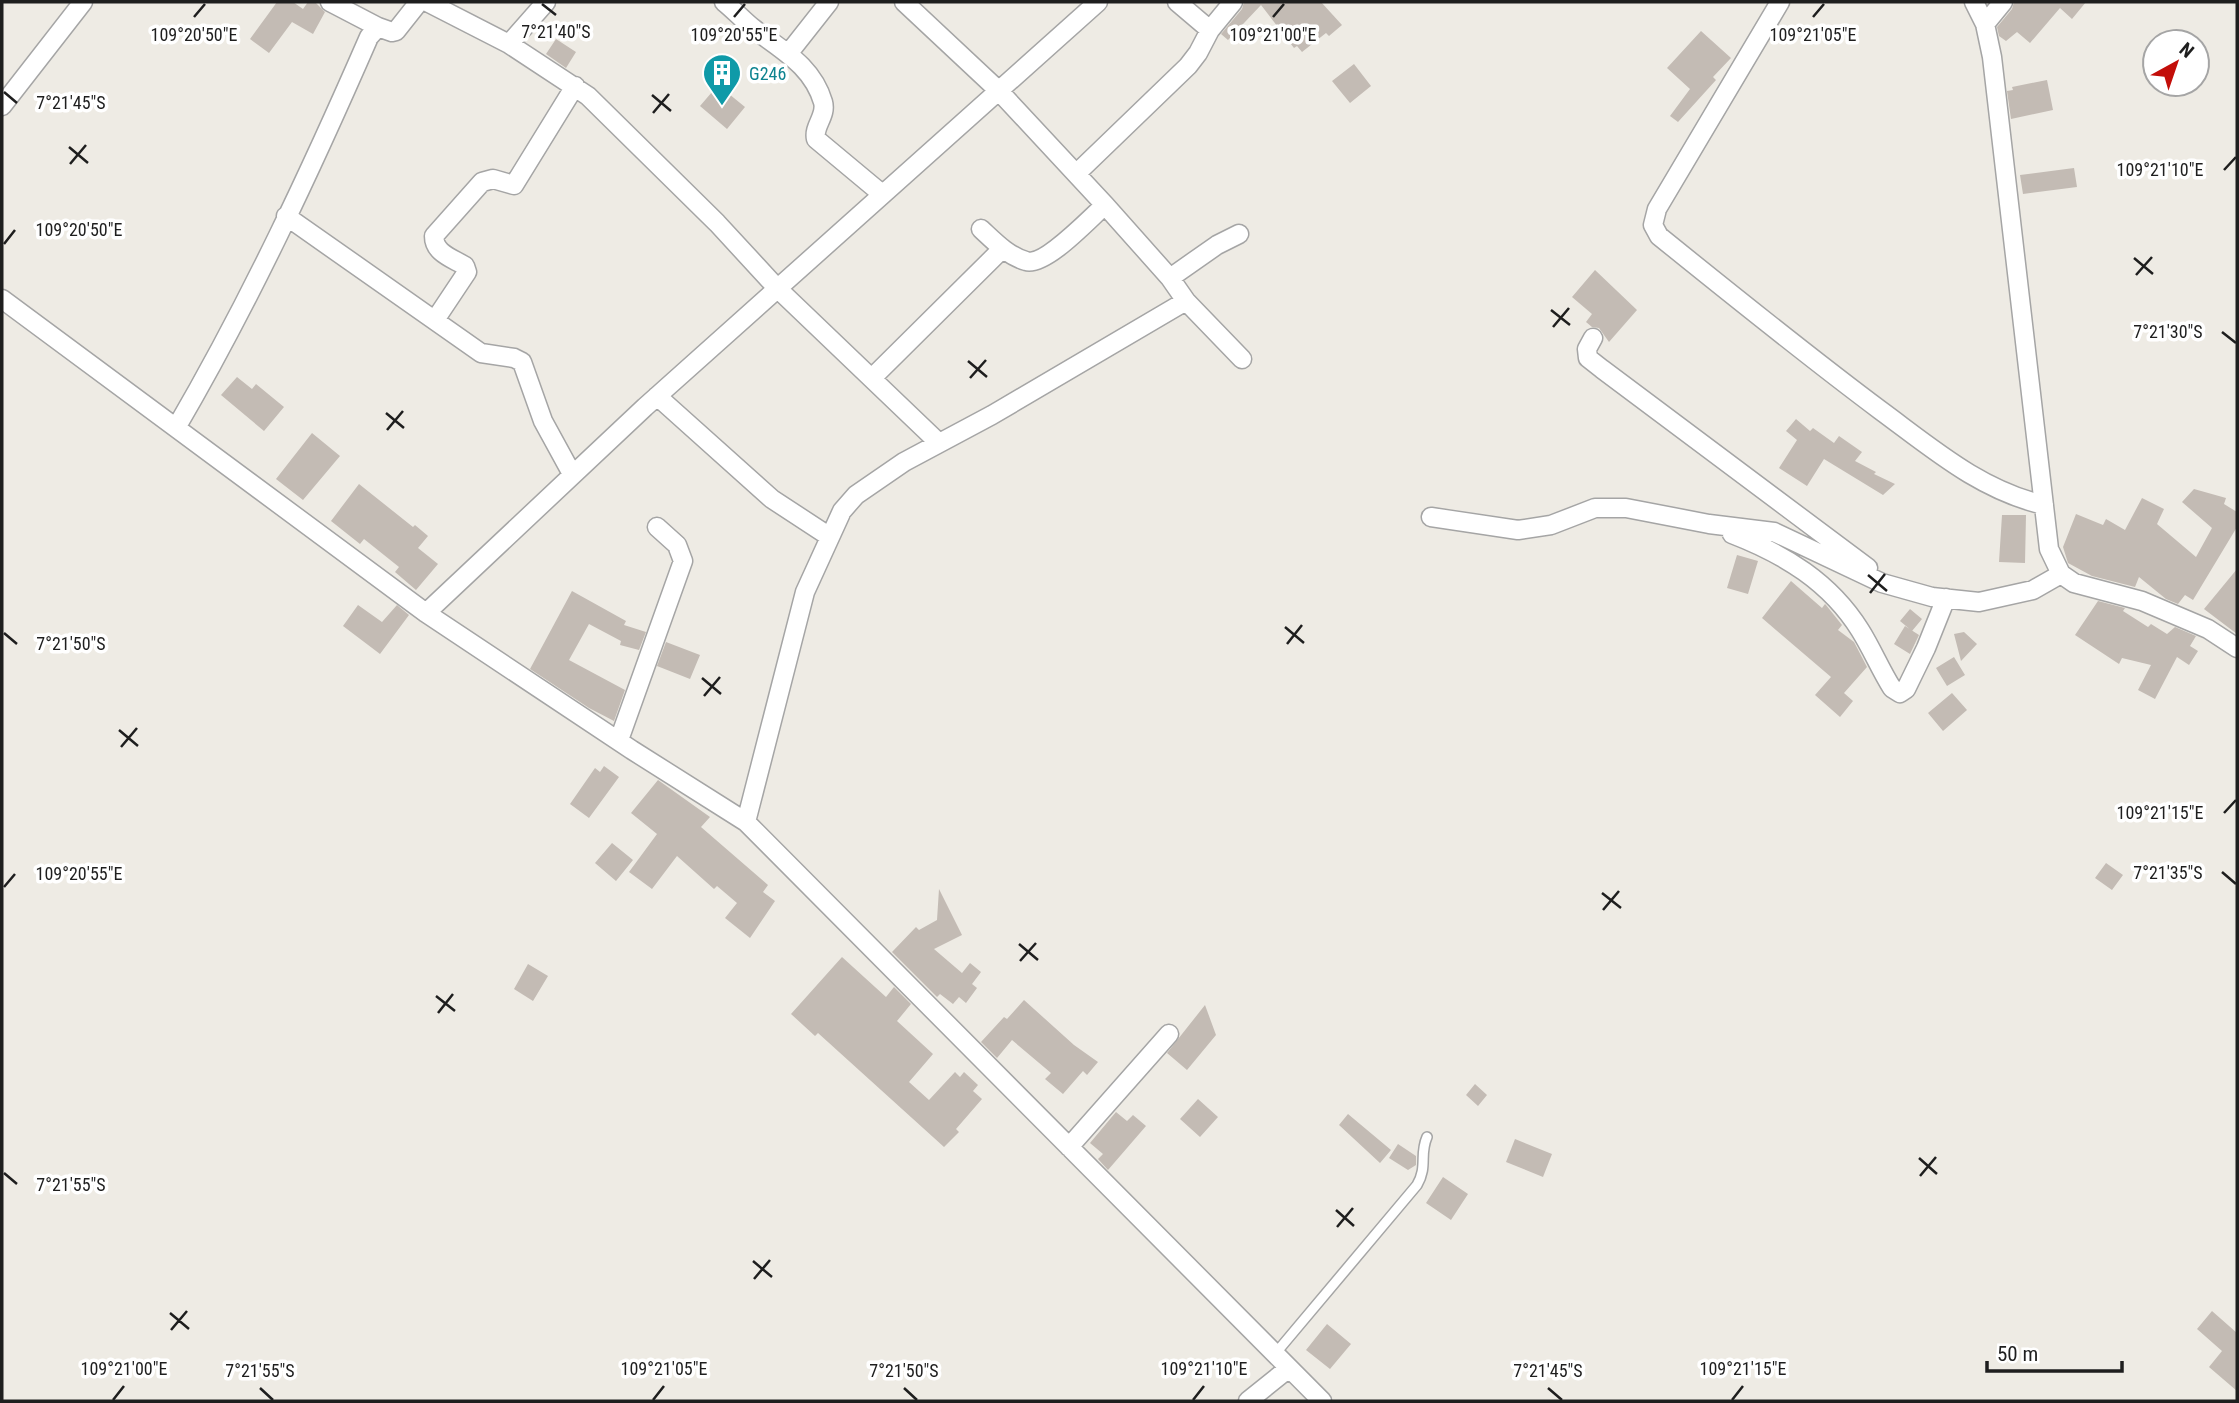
<svg xmlns="http://www.w3.org/2000/svg" width="2239" height="1403" viewBox="0 0 2239 1403" font-family="'Roboto Condensed',sans-serif">
<style>
.building{fill:#c3bbb4}
.lines{fill:none;stroke-linecap:round;stroke-linejoin:round}
.service-casing{stroke:#a5a5a5;stroke-width:12}
.minor-casing{stroke:#a5a5a5;stroke-width:21}
.service{stroke:#fff;stroke-width:9}
.minor{stroke:#fff;stroke-width:18}
.ticks{fill:none;stroke:#1e1e1e;stroke-width:2.5}
.labels{text-anchor:middle;dominant-baseline:central;stroke-width:7;stroke-linejoin:round;paint-order:stroke}
.culture-label{font-size:18px;fill:#0d838f;stroke:#fff;text-anchor:start}
.ticks-label{font-size:18px;text-anchor:middle;fill:#1e1e1e;stroke:#fff;stroke-width:7;stroke-linejoin:round;paint-order:stroke}
</style>
<rect width="100%" height="100%" fill="#eeebe4"/>
<!-- building -->
<path class="building" d="M277 2H293L303 9 308 2H315L325 12 313 34 292 22 269 53 250 39Z
M1244 2H1321L1342 25 1329 36 1326 33 1302 52 1297 46 1294 48 1261 5 1228 40 1221 34 1242 9Z
M2014 2H2086L2072 19 2060 8 2030 43 2017 32 2006 41 1999 36 1997 27 2012 9Z
M1701 31 1731 58 1713 77 1716 80 1678 122 1670 116 1690 89 1667 68Z
M556 39 576 52 566 68 546 54Z
M1354 64 1371 86 1350 103 1332 81Z
M2047 80 2053 110 2011 119 2007 91 2013 90 2012 87Z
M718 85 745 107 727 129 700 106Z
M2074 168 2077 187 2023 194 2020 175Z
M1595 270 1637 310 1609 342 1599 328 1592 327 1586 322 1592 314 1572 297Z
M237 377 252 389 256 384 284 407 264 431 221 395Z
M1796 419 1810 431 1813 428 1834 443 1839 436 1862 452 1855 461 1876 472 1874 474 1895 484 1883 495 1824 459 1807 486 1779 468 1797 440 1786 431Z
M312 433 340 456 303 500 276 479Z
M359 484 413 527 415 525 428 536 418 548 438 564 416 590 395 572 399 567 364 539 360 544 331 521Z
M2194 489 2226 498 2224 504 2237 512V527L2193 600 2185 595 2178 604 2166 599 2139 577 2135 587 2092 576 2068 563 2063 547 2076 514 2103 525 2106 519 2125 530 2142 498 2164 509 2157 524 2196 557 2212 528 2182 502Z
M2002 515H2026L2025 563 1999 562Z
M1737 555 1758 561 1748 594 1727 588Z
M2237 569V634L2204 609Z
M1791 581 1822 608 1825 604 1826 605 1842 625 1838 630 1854 642 1867 667 1844 693 1853 701 1840 717 1815 695 1831 677 1762 618Z
M572 591 626 621 624 625 646 632 639 650 620 645 621 641 589 624 569 660 625 690 614 721 589 708 530 669Z
M2098 601 2125 608 2123 611 2148 627 2151 624 2167 634 2175 627 2196 636 2190 646 2198 651 2189 665 2177 657 2155 699 2138 690 2151 665 2122 658 2119 664 2075 635Z
M358 605 382 622 397 605 409 615 380 654 343 626Z
M1910 609 1922 619 1912 631 1900 621Z
M1905 626 1919 635 1910 654 1894 644Z
M1964 632 1977 644 1961 661 1954 634Z
M666 642 700 655 690 679 657 666Z
M1954 657 1965 675 1947 686 1936 668Z
M1952 693 1967 710 1943 731 1928 713Z
M604 766 619 777 589 818 570 804 595 768 600 772Z
M658 780 710 817 701 827 768 885 763 892 775 901 750 938 725 918 737 903 717 886 714 889 677 856 652 889 629 872 657 834 631 813Z
M612 843 633 860 616 881 595 863Z
M2106 863 2123 875 2112 890 2095 878Z
M939 889 962 935 934 949 962 973 970 963 981 972 972 984 977 988 966 1003 959 997 953 1004 940 994 937 997 892 952 916 927 919 930 937 920Z
M842 957 886 997 894 987 911 1004 897 1021 933 1054 909 1082 929 1100 955 1072 960 1077 964 1072 978 1085 973 1091 982 1099 956 1129 959 1132 944 1147 818 1033 815 1036 791 1014Z
M528 964 548 976 533 1001 514 989Z
M1024 1000 1074 1045 1098 1062 1087 1075 1083 1071 1063 1094 1045 1079 1051 1073 1012 1040 997 1058 981 1042 1004 1017 1007 1019Z
M1205 1005 1216 1035 1187 1070 1167 1053Z
M1475 1084 1487 1095 1478 1106 1466 1095Z
M1198 1099 1218 1117 1200 1137 1180 1119Z
M1116 1112 1127 1121 1133 1115 1146 1126 1108 1170 1098 1159 1103 1154 1090 1143Z
M1348 1114 1391 1150 1380 1163 1339 1125Z
M1515 1139 1552 1154 1543 1177 1506 1162Z
M1398 1144 1416 1156V1165L1408 1170 1389 1158Z
M1443 1177 1468 1194 1451 1220 1426 1203Z
M2212 1311 2237 1333V1391L2209 1367 2222 1351 2197 1329Z
M1327 1324 1351 1344 1330 1369 1306 1350Z"/>
<g class="lines">
<defs>
<path id="service" d="M1275 1354 1417 1185C1428 1166 1419 1155 1427 1137"/>
<path id="minor" d="M330 2 378 27
M427 2 509 44 588 96 717 223 777 288 939 443
M724 2C734 10 743 20 753 28 781 50 812 65 823 102 827 116 813 126 816 139L882 194
M904 2 998 90 1105 205 1170 278 1186 301 1242 359
M1177 2 1210 30
M1780 2 1657 209 1653 225 1659 236C1732 295 1805 354 1880 410 1933 449 1980 490 2044 505
M1974 2 1985 24 1992 57 2049 549 2061 574 2074 583 2142 601 2208 629 2237 648
M1985 24 2003 2
M509 44 546 2
M788 54 829 2
M2 106 83 2
M1077 173 1188 66 1198 53 1210 30 1233 2
M286 216 481 353 514 358 522 362 543 421 572 474
M981 229C994 241 1008 256 1026 261 1045 267 1090 218 1105 205
M1170 278 1217 245 1239 234
M2 299 426 613 632 750 746 822 1322 1401
M435 320 467 272 465 266C452 258 434 253 434 236L482 182 493 179 514 185 575 86
M1593 338 1587 349 1588 358 1602 369 1868 568
M872 378 1002 249
M657 396 772 499 830 537
M176 428C249 303 311 170 369 37L378 27 392 32 396 31 419 2
M1431 517 1518 530 1551 525 1595 508H1626L1709 524 1774 532 1882 583 1932 597 1979 602 2033 590 2061 574
M1732 534C1784 554 1830 582 1860 630 1872 649 1880 669 1892 688L1900 693 1906 689 1926 648 1946 598
M426 613 645 407 1098 2
M619 740 683 561 677 545 657 527
M746 822 805 592 842 511 856 495 904 462 992 415 1186 301
M1069 1147 1169 1034
M1248 1401 1289 1368"/>
</defs>
<!-- service casing -->
<use href="#service" class="service-casing"/>
<!-- minor casing -->
<use href="#minor" class="minor-casing"/>
<!-- service -->
<use href="#service" class="service"/>
<!-- minor -->
<use href="#minor" class="minor"/>
</g>
<!-- ticks -->
<path class="ticks" d="M542 4 556 15M194 17 205 4M734 17 745 4M1273 17 1284 4M1813 17 1824 4M4 92 17 103M652 95 671 111M653 113 669 94M69 147 88 163M70 164 86 145M2224 170 2236 157M4 244 15 230M2134 258 2153 274M2136 275 2152 257M1551 310 1570 325M1553 327 1569 308M2222 332 2236 343M968 361 987 377M970 378 986 360M386 413 404 428M387 430 403 411M1868 575 1887 591M1870 593 1885 574M1285 627 1304 643M4 633 17 644M1287 644 1302 625M702 678 721 694M704 696 720 677M119 730 138 746M121 747 137 728M2224 813 2236 800M2222 872 2236 884M4 887 15 874M1602 893 1621 908M1603 910 1619 891M1019 944 1038 960M1020 961 1036 943M436 996 455 1011M438 1013 453 994M1919 1158 1937 1174M4 1173 17 1184M1920 1176 1936 1157M1336 1210 1354 1226M1337 1227 1353 1208M753 1261 772 1277M754 1279 770 1260M170 1313 189 1329M171 1330 187 1311M260 1388 273 1400M904 1388 917 1400M1548 1388 1562 1400M113 1400 124 1386M653 1400 664 1386M1193 1400 1204 1386M1732 1400 1743 1386"/>
<!-- icons -->
<defs>
<symbol id="building-pin" viewBox="-11 -11 22 30"><path d="M0 17L-7.5 6A9.5 9.5 0 1 1 7.5 6Z" fill="#0f9aa8" stroke="#fff"/><path d="M-4-6H4V6H1V3H-1V6H-4ZM-2.5-4.3h1.7v1.8h-1.7ZM.8-4.3h1.7v1.8H.8ZM-2.5-1h1.7V.8h-1.7ZM.8-1h1.7V.8H.8Z" fill="#fff"/></symbol>
</defs>
<g fill-rule="evenodd">
<use href="#building-pin" x="700" y="51" width="44" height="60"/>
</g>
<g class="labels">
<!-- culture labels -->
<g class="culture-label">
<text x="749" y="73">G246</text>
</g>
</g>
<g class="ticks-label">
<text x="556" y="38">7°21'40"S</text>
<text x="194" y="41">109°20'50"E</text>
<text x="734" y="41">109°20'55"E</text>
<text x="1273" y="41">109°21'00"E</text>
<text x="1813" y="41">109°21'05"E</text>
<text x="71" y="109">7°21'45"S</text>
<text x="2160" y="176">109°21'10"E</text>
<text x="79" y="236">109°20'50"E</text>
<text x="2168" y="338">7°21'30"S</text>
<text x="71" y="650">7°21'50"S</text>
<text x="2160" y="819">109°21'15"E</text>
<text x="2168" y="879">7°21'35"S</text>
<text x="79" y="880">109°20'55"E</text>
<text x="71" y="1191">7°21'55"S</text>
<text x="124" y="1375">109°21'00"E</text>
<text x="664" y="1375">109°21'05"E</text>
<text x="1204" y="1375">109°21'10"E</text>
<text x="1743" y="1375">109°21'15"E</text>
<text x="260" y="1377">7°21'55"S</text>
<text x="904" y="1377">7°21'50"S</text>
<text x="1548" y="1377">7°21'45"S</text>
</g>
<!-- border -->
<rect width="2239" height="1403" fill="none" stroke="#1e1e1e" stroke-width="7"/>
<!-- north arrow -->
<g transform="translate(2176 63) rotate(40)"><circle r="33" fill="#ffffff" stroke="#a5a5a5" stroke-width="2"/>
<path d="M0-5L12 26L0 18L-12 26Z" fill="#c30e09"/>
<text y="-10" font-size="19" font-weight="bold" text-anchor="middle" fill="#1e1e1e">N</text>
</g>
<!-- scale -->
<path d="M1987 1361v10h135v-10" fill="none" stroke="#1e1e1e" stroke-width="3.5"/>
<text x="1997" y="1361" font-size="21" fill="#1e1e1e" stroke="#ffffff" stroke-width="5" paint-order="stroke">50 m</text>
</svg>
